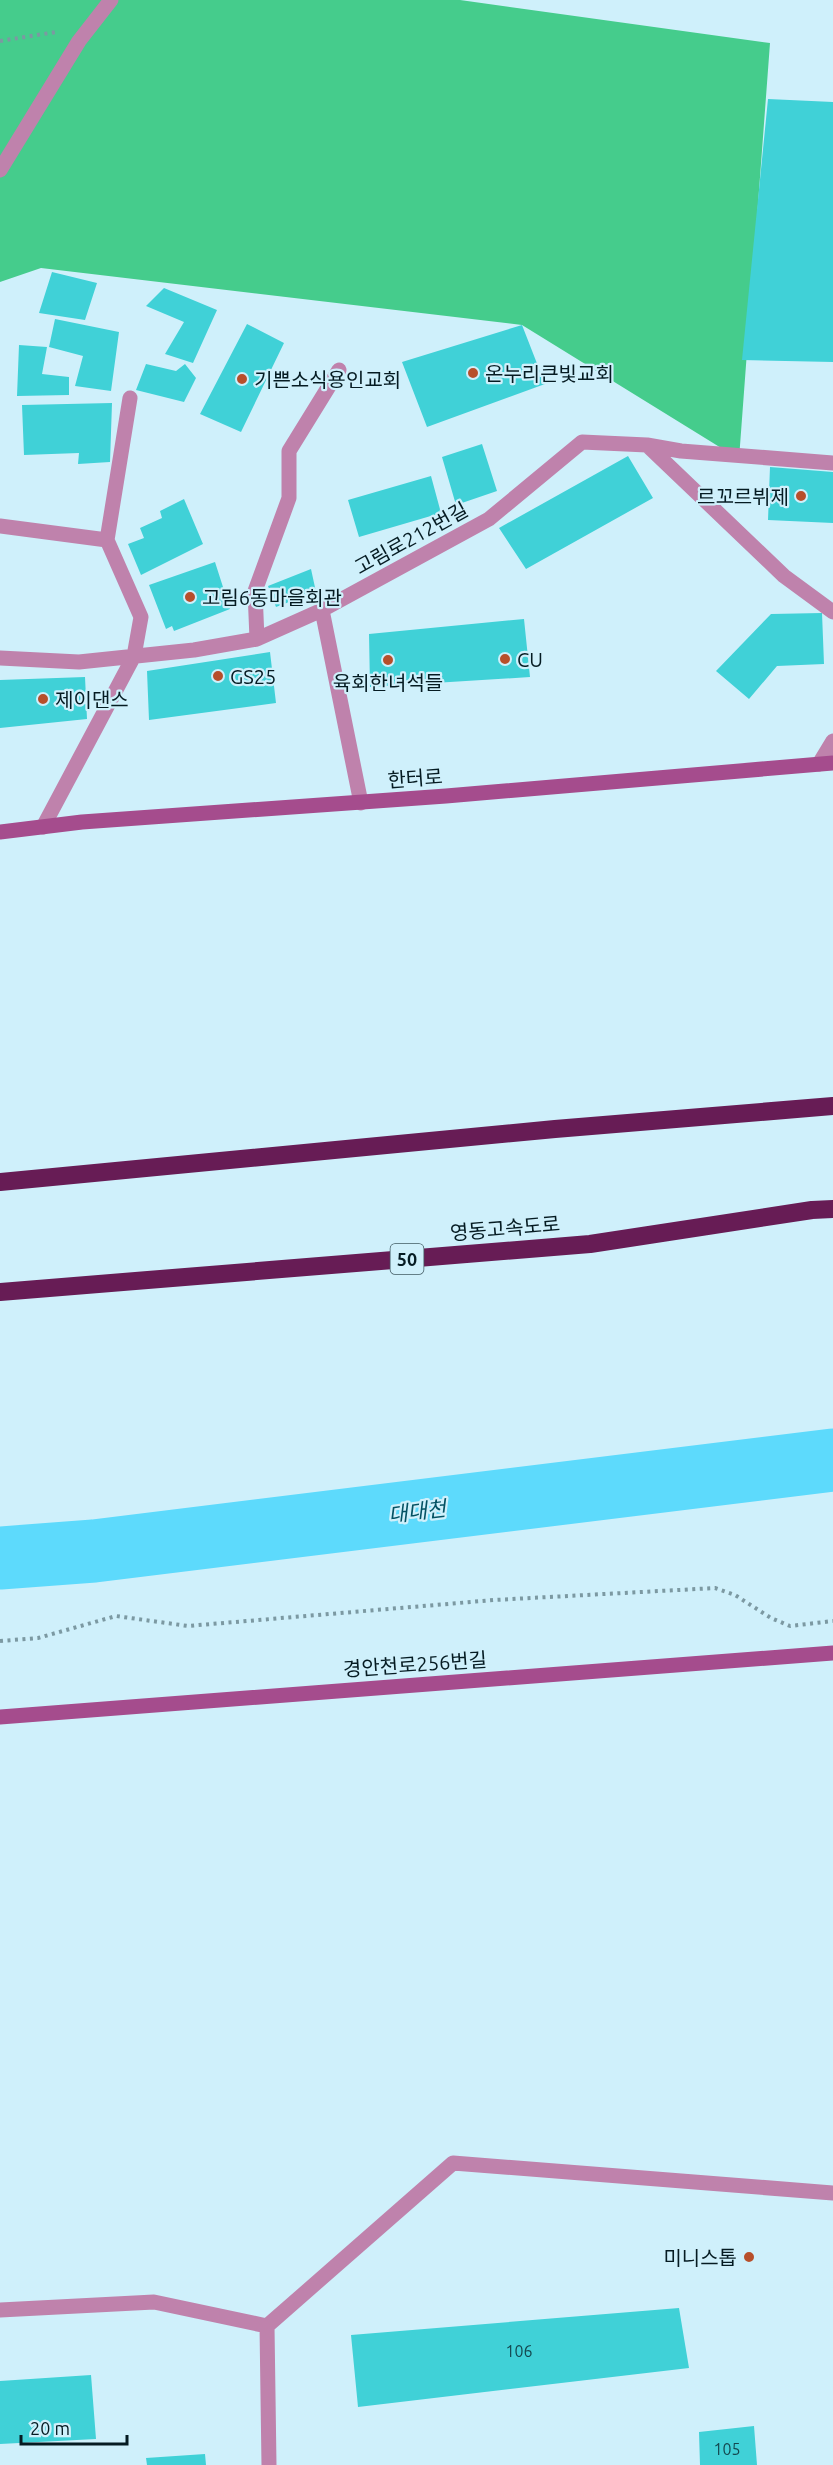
<svg xmlns="http://www.w3.org/2000/svg" width="833" height="2465" viewBox="0 0 833 2465" font-family="Ubuntu,'Noto Sans KR',sans-serif">
<style>
.forest{fill:#45cc8c}
.lines{fill:none;stroke-linecap:round;stroke-linejoin:round}
.river{stroke:#5ddafc;stroke-width:63}
.building{fill:#40d1d7}
.path{stroke:#7c99a2;stroke-width:4;stroke-dasharray:3 4.5;stroke-linecap:butt}
.street{stroke:#bf82ac;stroke-width:15}
.secondary{stroke:#a54c8d;stroke-width:15}
.highway{stroke:#671c55;stroke-width:18}
.poi-dot{fill:#b74f2b;stroke:#cff0fb;stroke-width:2}
.labels{text-anchor:middle;dominant-baseline:central;stroke-width:4.5;stroke-linejoin:round;paint-order:stroke}
.number-label{font-size:16px;fill:#14484f}
.shield{fill:#cff0fb;stroke:#425b63;stroke-width:1.5}
.shield-label{font-size:18px;font-weight:bold;fill:#051b22}
.poi-label{font-size:20px;fill:#051b22;stroke:#cff0fb;text-anchor:start}
.street-label{font-size:20px;fill:#051b22;stroke:#cff0fb}
.water-label{font-size:21px;font-style:italic;fill:#045263;stroke:#cff0fb}
</style>
<rect width="100%" height="100%" fill="#cff0fb"/>
<!-- forest -->
<path class="forest" d="M0 0H460L770 43 739 459 522 325 41 268 0 282Z"/>
<g class="lines">
<!-- river -->
<path class="river" d="M0 1558 94 1551 833 1460"/>
</g>
<!-- building -->
<path class="building" d="M768 99 833 102V362L742 360Z
M52 272 97 283 85 320 39 313Z
M164 288 217 310 193 363 165 354 184 322 146 306Z
M55 319 119 332 111 391 75 386 83 356 49 347Z
M247 324 284 343 241 432 200 414Z
M522 325 545 384 427 427 402 362Z
M19 345 47 347 42 374 69 377V395L17 396Z
M146 364 176 371 185 364 196 378 184 402 136 390Z
M112 403 110 462 78 464 79 453 24 455 22 405Z
M482 444 497 491 456 505 442 457Z
M628 456 653 498 526 569 499 528Z
M770 467 833 472V523L768 520Z
M431 476 441 513 359 537 348 500Z
M184 499 203 544 141 575 128 544 144 538 140 528 162 518 160 511Z
M215 562 230 609 174 631 172 626 166 629 149 585Z
M311 569 316 592 276 607 268 586Z
M822 613 824 664 777 666 749 699 716 671 771 614Z
M524 619 530 677 370 687 369 634Z
M270 652 276 703 149 720 147 671Z
M85 677 87 719 0 728V680Z
M679 2308 689 2368 358 2407 351 2335Z
M91 2375 96 2439 0 2444V2381Z
M754 2426 757 2465H700L699 2432Z
M205 2454 206 2465H147L146 2458Z"/>
<g class="lines">
<!-- path -->
<path class="path" d="M0 41 56 32
M0 1641 38 1638 116 1616 188 1626 494 1600 715 1588 735 1595 771 1618 790 1626 833 1621"/>
<!-- street -->
<path class="street" d="M0 170 79 41 111 0
M647 445 784 576 833 612
M0 526 107 540
M322 610 361 803
M257 639 255 591 289 498V451L339 370
M0 658 79 662 194 650 257 639 322 610 489 519 582 442 647 445 681 451 833 463
M819 764 833 741
M43 827 134 656 141 617 107 540 130 398
M0 2310 154 2302 267 2326
M269 2465 267 2326 453 2163 833 2193"/>
<!-- secondary -->
<path class="secondary" d="M0 832 82 822 446 796 833 763
M0 1717 833 1653"/>
<!-- highway -->
<path class="highway" d="M0 1182 555 1129 833 1106
M0 1292 590 1244 812 1210 833 1209"/>
</g>
<!-- markers -->
<g class="poi-dot">
<circle cx="473" cy="373" r="6"/>
<circle cx="242" cy="379" r="6"/>
<circle cx="801" cy="496" r="6"/>
<circle cx="190" cy="597" r="6"/>
<circle cx="505" cy="659" r="6"/>
<circle cx="388" cy="660" r="6"/>
<circle cx="218" cy="676" r="6"/>
<circle cx="43" cy="699" r="6"/>
<circle cx="749" cy="2257" r="6"/>
</g>
<g class="labels">
<!-- number labels -->
<g class="number-label">
<text x="519" y="2351">106</text>
<text x="727" y="2449">105</text>
</g>
<!-- shield labels -->
<rect class="shield" x="390.5" y="1244" width="33" height="30" rx="4.5"/>
<g class="shield-label">
<text x="407" y="1259">50</text>
</g>
<!-- poi labels -->
<g class="poi-label">
<text x="485" y="373">온누리큰빛교회</text>
<text x="254" y="379">기쁜소식용인교회</text>
<text x="789" y="496" text-anchor="end">르꼬르뷔제</text>
<text x="202" y="597">고림6동마을회관</text>
<text x="517" y="659">CU</text>
<text x="230" y="676">GS25</text>
<text x="388" y="682" text-anchor="middle">육회한녀석들</text>
<text x="55" y="699">제이댄스</text>
<text x="737" y="2257" text-anchor="end">미니스톱</text>
</g>
<!-- street labels -->
<g class="street-label">
<text transform="translate(411 538) rotate(-29)">고림로212번길</text>
<text transform="translate(415 778) rotate(-4)">한터로</text>
<text transform="translate(505 1228) rotate(-5)">영동고속도로</text>
<text transform="translate(415 1664) rotate(-4)">경안천로256번길</text>
</g>
<!-- water labels -->
<g class="water-label">
<text transform="translate(417 1511) rotate(-7)">대대천</text>
</g>
</g>
<!-- scale -->
<path d="M21 2435v9h106v-9" fill="none" stroke="#051b22" stroke-width="3"/>
<text x="30" y="2435" font-size="18" fill="#051b22" stroke="#cff0fb" stroke-width="4.5" paint-order="stroke">20 m</text>
</svg>
